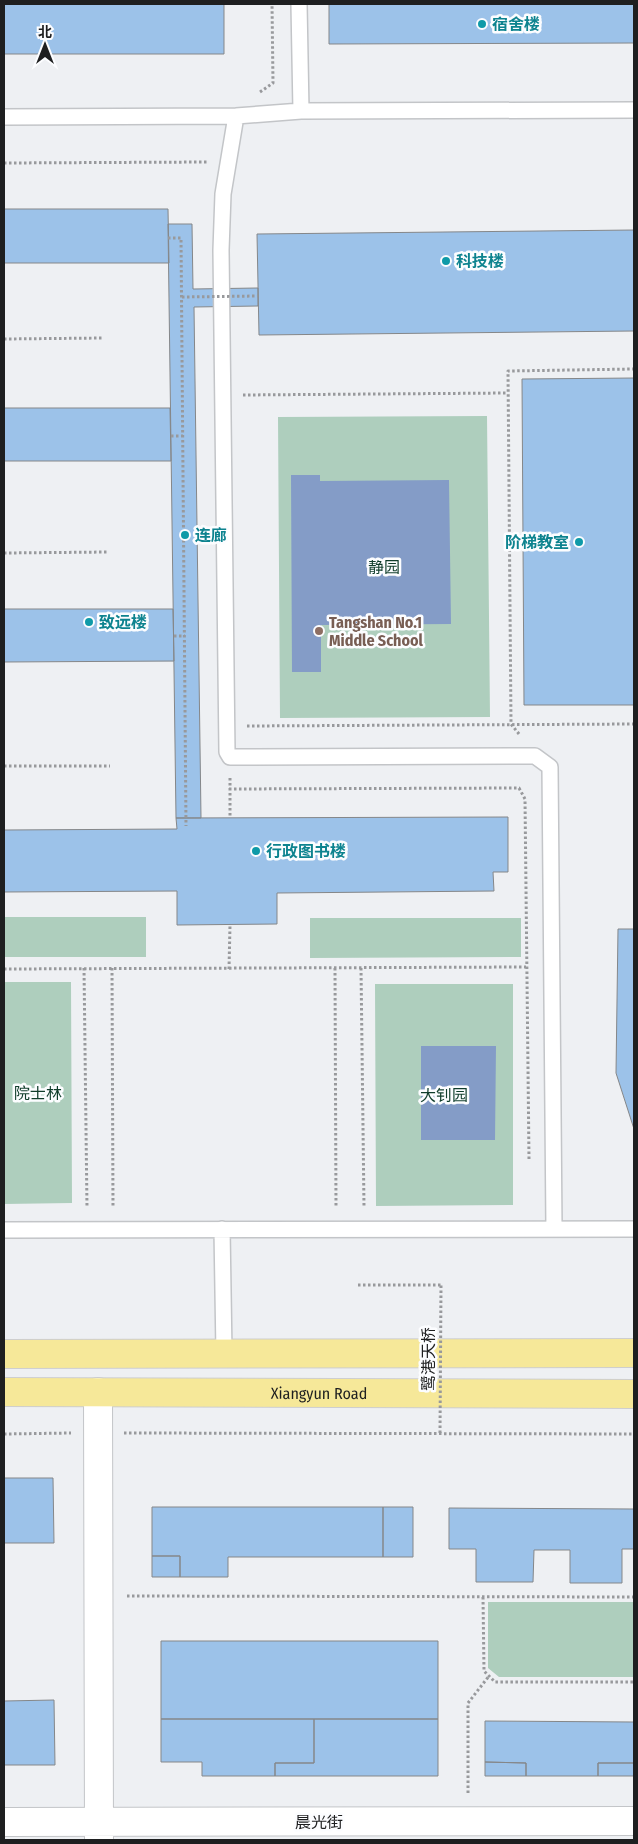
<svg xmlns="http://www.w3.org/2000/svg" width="638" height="1844" viewBox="0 0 638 1844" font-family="'Fira Sans Condensed','Noto Sans SC',sans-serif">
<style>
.green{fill:#aecebd}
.water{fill:#849cc7}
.building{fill:#9cc2e9;stroke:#858789}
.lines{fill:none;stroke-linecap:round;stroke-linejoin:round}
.service-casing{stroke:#c3c5c8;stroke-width:18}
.minor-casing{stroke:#c3c5c8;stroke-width:30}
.primary-casing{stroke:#cecece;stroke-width:30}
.path{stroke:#98999c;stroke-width:3;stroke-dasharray:2.5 2.5;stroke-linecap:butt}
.service{stroke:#fff;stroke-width:15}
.minor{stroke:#fff;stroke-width:28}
.primary{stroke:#f6e899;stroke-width:28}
.path-bridge{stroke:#98999c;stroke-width:3;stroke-dasharray:2.5 2.5;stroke-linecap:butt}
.culture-dot{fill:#0f9aa8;stroke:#fcfdff;stroke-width:2}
.education-dot{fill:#8d6e63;stroke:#fcfdff;stroke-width:2}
.labels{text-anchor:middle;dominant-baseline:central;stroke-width:5;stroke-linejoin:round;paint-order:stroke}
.culture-label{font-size:16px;font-weight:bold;fill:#0d838f;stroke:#fcfdff;text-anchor:start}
.park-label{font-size:16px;fill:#103d2b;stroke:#fcfdff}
.education-label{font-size:16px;font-weight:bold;fill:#785e54;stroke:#fcfdff;text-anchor:start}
.street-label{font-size:16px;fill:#1e1f20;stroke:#fcfdff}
</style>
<rect width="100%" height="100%" fill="#eef0f3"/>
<!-- green -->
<path class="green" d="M487 416 490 717 280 718 278 417Z
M4 917H146V957H4Z
M310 918H521V957L310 958Z
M4 982H71L72 1203 4 1204Z
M375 984H513V1205L376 1206Z
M488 1602H634V1677H499L488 1668Z"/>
<!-- water -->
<path class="water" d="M291 475H320V481L449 480 451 624 321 625V672H292Z
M421 1046H496L495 1140H421Z"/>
<!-- building -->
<path class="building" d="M4 4H224V54H4Z
M329 4H634V43L329 44Z
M4 209H168L169 263H4Z
M168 224H192L193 289 258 288V306L194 307 201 818H176Z
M634 230V331L259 335 257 234Z
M634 378V705H524L522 379Z
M4 408H170L171 461H4Z
M4 609H173L174 661 4 662Z
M508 817V872H493L494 891 277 893V924L177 925V891L4 892V830L177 829 176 818Z
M618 929H634V1129L616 1073Z
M4 1478H53L54 1543H4Z
M152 1507H383V1557H228V1577H180V1556H152Z
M383 1507H413V1557H383Z
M449 1508 634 1509V1549H622V1583H570V1550H534L533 1582H476V1549H449Z
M152 1556H180V1577H152Z
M161 1641H438V1719H161Z
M54 1700 55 1765H4V1701Z
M161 1719H314V1763H275V1776H202V1762H161Z
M314 1719H438V1776H275V1763H314Z
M485 1721 634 1722V1763H598V1776H526V1763L485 1762Z
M485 1762 526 1763V1776H485Z
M598 1763H634V1776H598Z"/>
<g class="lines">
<defs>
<path id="service" d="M299 4 301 111
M236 116 223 194 221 250 227 752 230 757 535 756 550 767 554 1229
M4 117 236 116 301 111 634 110
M222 1229 224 1353
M4 1230 634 1229"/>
<path id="minor" d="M98 1392 99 1840
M4 1822 634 1821"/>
<g id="primary">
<path d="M4 1354 634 1353"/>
<path id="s1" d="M4 1392 634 1394"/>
</g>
</defs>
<!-- service casing -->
<use href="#service" class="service-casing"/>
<!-- minor casing -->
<use href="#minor" class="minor-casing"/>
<!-- primary casing -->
<use href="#primary" class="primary-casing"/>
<!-- path -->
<path class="path" d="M260 92 273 83 272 4
M4 163 207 162
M168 238H181L186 826
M4 339 104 338
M243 395 508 393
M171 436H183
M4 553 109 552
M174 636H185
M247 726 634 724
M519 734 511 724 508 371 634 369
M4 766H110
M230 778V818
M229 789 519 788 525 799 529 1159
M84 968 87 1208
M112 968 113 1208
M335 968 336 1207
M361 968 364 1207
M4 969 526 967
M229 969 230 925
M358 1285H441
M124 1433 634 1434
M4 1434 71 1433
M127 1596 634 1597
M483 1597 484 1671 495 1682H634
M468 1793V1703L489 1676"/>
<!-- service -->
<use href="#service" class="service"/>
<!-- minor -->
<use href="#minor" class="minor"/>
<!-- primary -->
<use href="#primary" class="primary"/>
<!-- path-bridge -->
<path class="path-bridge" d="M182 297 258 296
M440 1433 441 1285"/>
</g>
<!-- markers -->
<g class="culture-dot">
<circle cx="482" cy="24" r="5"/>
<circle cx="446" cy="261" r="5"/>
<circle cx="185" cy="535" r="5"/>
<circle cx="579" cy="542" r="5"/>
<circle cx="89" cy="622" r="5"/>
<circle cx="256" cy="851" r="5"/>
</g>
<circle class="education-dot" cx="319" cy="631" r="5"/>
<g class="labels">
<!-- culture labels -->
<g class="culture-label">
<text x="492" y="24">宿舍楼</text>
<text x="456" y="261">科技楼</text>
<text x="195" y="535">连廊</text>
<text x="569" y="542" text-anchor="end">阶梯教室</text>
<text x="99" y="622">致远楼</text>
<text x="266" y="851">行政图书楼</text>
</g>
<!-- park labels -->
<g class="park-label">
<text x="384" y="567">静园</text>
<text x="38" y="1093">院士林</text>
<text x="444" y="1095">大钊园</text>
</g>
<!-- education labels -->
<g class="education-label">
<text x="329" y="622">Tangshan No.1<tspan x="329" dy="18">Middle School</tspan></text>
</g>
<!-- street labels -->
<g class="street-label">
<text transform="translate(428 1359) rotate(-90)">鹭港天桥</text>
<text stroke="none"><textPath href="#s1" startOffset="315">Xiangyun Road</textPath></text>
<text x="319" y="1822">晨光街</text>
</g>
</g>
<!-- border -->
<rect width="638" height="1844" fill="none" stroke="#1e1f20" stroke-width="10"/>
<!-- north arrow -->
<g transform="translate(45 45)" stroke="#fcfdff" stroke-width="4" paint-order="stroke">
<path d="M0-4L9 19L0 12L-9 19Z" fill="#1e1f20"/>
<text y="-8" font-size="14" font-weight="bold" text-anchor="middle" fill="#1e1f20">北</text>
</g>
</svg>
